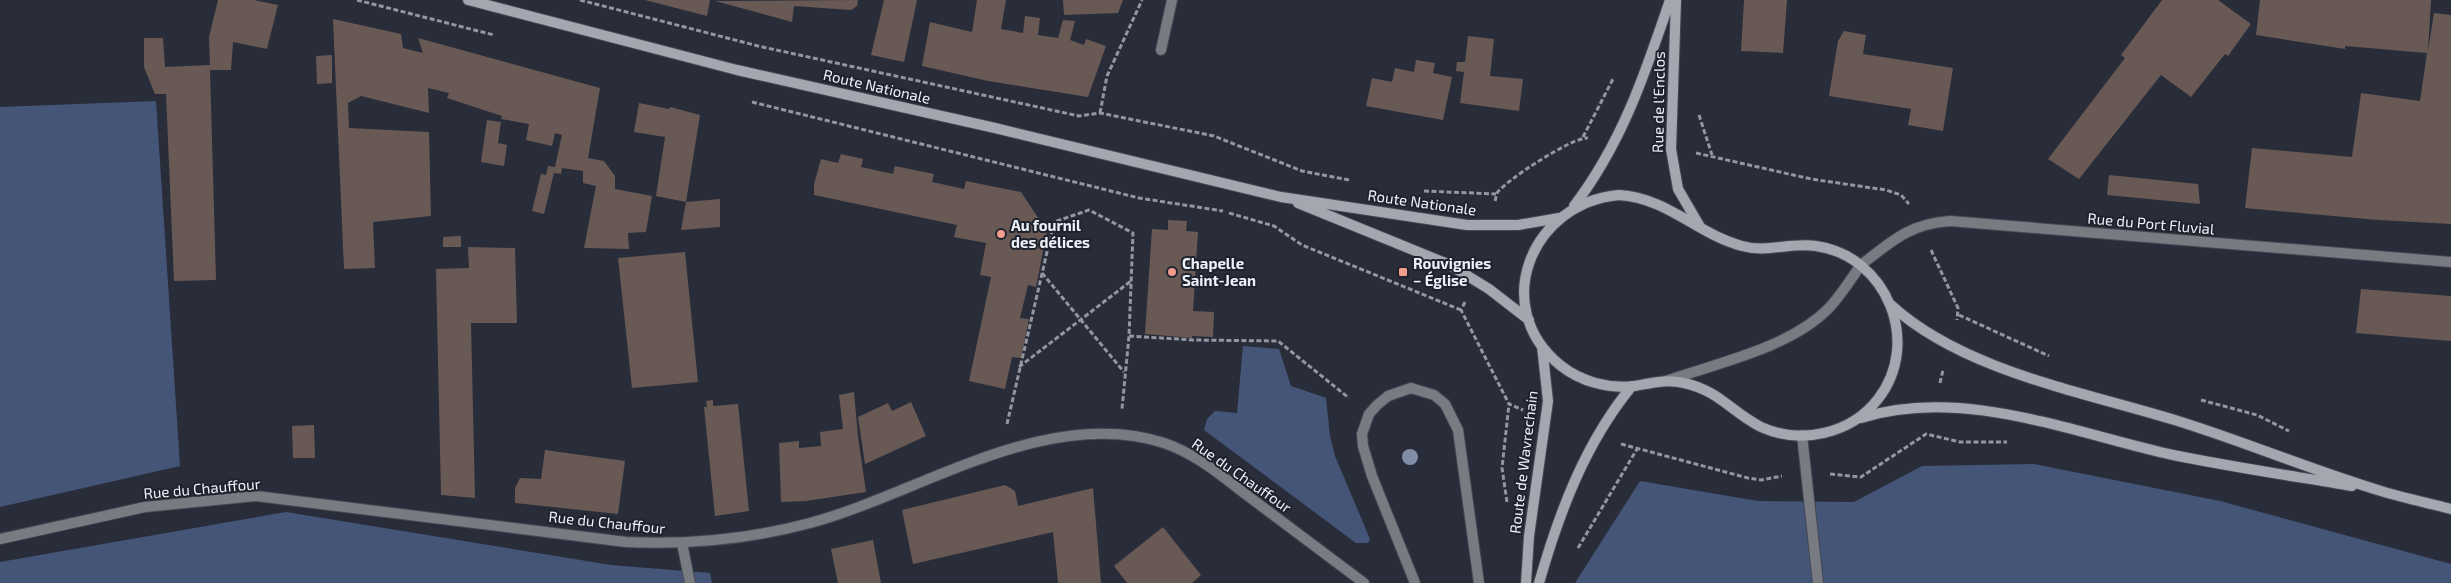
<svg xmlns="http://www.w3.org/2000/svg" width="2451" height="583" viewBox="0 0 2451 583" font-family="'Exo 2',sans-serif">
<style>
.green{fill:#455578}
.building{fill:#695955}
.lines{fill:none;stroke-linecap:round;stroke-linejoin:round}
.lane-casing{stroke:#444854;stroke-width:12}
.street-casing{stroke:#444854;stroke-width:12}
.secondary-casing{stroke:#444854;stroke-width:12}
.path{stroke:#9297a1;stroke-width:3;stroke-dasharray:5 2.5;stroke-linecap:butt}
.lane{stroke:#787b81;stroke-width:10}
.street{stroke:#787b81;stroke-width:10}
.secondary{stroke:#a2a7b0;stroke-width:10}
.tree{fill:#818da6}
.poi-dot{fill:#f49d8d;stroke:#1e232e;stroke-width:2}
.labels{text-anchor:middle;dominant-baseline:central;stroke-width:4;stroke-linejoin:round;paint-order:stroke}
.street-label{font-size:15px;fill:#edf1f9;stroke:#1e232e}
.poi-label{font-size:15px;font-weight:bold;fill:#edf1f9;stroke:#1e232e;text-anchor:start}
</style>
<rect width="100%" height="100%" fill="#282d39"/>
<!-- green -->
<path class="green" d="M156 101 180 466 0 507V107Z
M1243 346 1279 349 1291 386 1326 398 1330 436 1335 456 1370 539 1368 543H1356L1204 430 1207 419 1215 411 1237 413Z
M2034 464 2220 501 2451 564V583H1575L1640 481 1758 501 1854 502 1922 466Z
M286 512 611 565 710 573 712 583H0V562Z"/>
<!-- building -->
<path class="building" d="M218 0H254L278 5 267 49 233 42 231 70H210L216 280 174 281 166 94H155L144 67V38H163L165 67 210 65 209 37Z
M645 0H710L707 16Z
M858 0 857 6 851 10 794 6 792 22 715 1Z
M884 0H917L904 62 871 55Z
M977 0H1006L1001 29 1023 33 1025 16 1040 18 1038 35 1058 38 1063 20 1075 21 1070 40 1084 45 1086 39 1106 46 1088 97 988 81 922 66 930 22 972 32Z
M1063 0H1123L1118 13 1064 15Z
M1744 0H1787L1783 53 1741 51Z
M2162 0H2218L2251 24 2228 56 2225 54 2191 97 2161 75 2079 179 2048 159 2125 58 2121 55Z
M2260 0H2431L2428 51 2434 13 2451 15V224L2378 220 2245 208 2252 148 2352 157 2361 93 2420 101 2427 53 2345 46V49L2256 35Z
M333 19 401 34 403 48 423 53 418 38 600 88 588 158 604 161 615 176V189L652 196 646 232 628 233 629 249 584 248 596 186 583 183V171L562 168 561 174 554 173 544 214 532 211 541 174 546 175 548 166 555 167 562 135 555 133 552 146 526 140 529 124 501 119 502 116 447 98 449 93 428 88 429 113 361 96 348 103 349 128 429 132 431 216 373 222 375 268 344 269Z
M1844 31 1866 35 1863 54 1953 68 1943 131 1908 125 1911 109 1829 96 1838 41Z
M1468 36 1494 39 1490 76 1523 79 1519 111 1460 103 1464 72 1456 71 1457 62H1465Z
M332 55V83L317 84 316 56Z
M1416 60 1435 63 1433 73 1452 77 1443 120 1366 106 1372 78 1392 82 1395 68 1414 72Z
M639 103 669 109 670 107 700 115 686 202 720 199V227L681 230 686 202 656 196 665 137 634 132Z
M487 120 501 122 498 143 507 145 504 166 481 162Z
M841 154 863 159 861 167 893 174 895 166 934 174 932 182 964 189 966 181 1021 192 1047 231 1036 287 1028 285 1020 318 1029 319 1021 358 1012 357 1005 389 969 381 991 277 980 275 986 243 954 237 957 225 814 195V184L821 159 838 163Z
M2109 175 2198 184 2200 204 2107 195Z
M1168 220 1187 221 1186 231 1198 232 1193 311 1214 312 1213 337 1192 336V338L1145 334 1152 229 1168 230Z
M461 236V247H443V237Z
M468 247 515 248 517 323H471L475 498 441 495 436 269 469 268Z
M685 252 698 382 632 388 618 258Z
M2361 289 2451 296V341L2356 333Z
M854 392 858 437 866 492 806 501 781 502 779 443 799 441V448L821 446 820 432 843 429 839 395Z
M713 400V406L738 404 749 511 715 516 704 407H707L706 401Z
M911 402 926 436 865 464 858 417 888 403 892 411Z
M314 425 315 458H293L292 426Z
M545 450 625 461 618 514 515 503V488L520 478 541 479Z
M1005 485 1015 491 1018 506 1093 488 1101 583H1058L1053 532 913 564 902 510Z
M1163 527 1201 575 1192 583H1127L1114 566Z
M873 540 881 583H838L831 549Z"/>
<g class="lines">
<defs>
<path id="lane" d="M1666 381C1717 363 1790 348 1829 308 1841 295 1851 279 1861 265
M1802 435 1818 583
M682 543 690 583
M1415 583 1372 476 1363 446 1362 434 1369 414 1377 405 1388 396 1411 388 1434 395 1445 404 1458 430 1479 583"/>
<path id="street" d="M1161 50 1172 0
M1861 265C1892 241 1909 224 1950 221L2451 262
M0 539 145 507 256 496 626 542C688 545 750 539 810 523 921 493 1046 405 1164 443 1197 454 1224 478 1252 499 1289 527 1327 555 1364 583"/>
<path id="secondary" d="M468 0 737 70 995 128 1281 197 1467 225H1518L1559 218
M1676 0 1671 149 1678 189 1699 225
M1619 195C1668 198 1697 234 1742 246 1767 253 1792 242 1816 246 1887 256 1922 343 1878 399 1851 434 1801 445 1761 427 1731 412 1720 391 1684 383 1667 379 1652 383 1635 386 1609 389 1581 382 1560 365 1489 307 1531 203 1619 195Z
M1298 203 1450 265 1489 289 1529 320
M1574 206C1622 143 1645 74 1670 0
M1891 305C1964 372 2089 393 2181 422 2248 443 2314 471 2381 491 2404 498 2428 503 2451 509
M1861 418C1962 386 2073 433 2173 455 2232 467 2293 476 2352 486
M1526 583 1529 536 1548 401 1542 346
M1539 583C1559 513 1585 443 1632 386"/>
</defs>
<!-- lane casing -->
<use href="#lane" class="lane-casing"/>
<!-- street casing -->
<use href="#street" class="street-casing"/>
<!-- secondary casing -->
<use href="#secondary" class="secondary-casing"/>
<!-- path -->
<path class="path" d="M357 0 494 35
M580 0 758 46 1079 116 1100 113 1214 136 1302 171 1349 180
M752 102 1139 198 1223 211
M1100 113 1107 76 1142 0
M1699 115 1712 155
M1583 137 1613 79
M1696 153 1811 179 1886 190 1901 195 1909 204
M1424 191 1496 194
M1495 201C1496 198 1496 196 1497 193 1506 180 1574 136 1588 138
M1229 213 1274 226 1302 245 1461 310
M1931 250 1958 308 1957 320
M1042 273 1124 372
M1465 302 1461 310 1509 404 1523 410
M1959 315 2049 356
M1129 336 1193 340 1278 341 1349 398
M1019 367 1131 281
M1940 383 1943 370
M2201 400 2257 415 2289 431
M1007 424 1054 222 1089 210 1133 233 1129 336 1122 409
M1621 444 1748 478 1761 480 1782 476
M1830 474 1861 477 1926 434 1960 442H2007
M1507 502 1502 468 1509 404
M1578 548 1637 449"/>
<!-- lane -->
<use href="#lane" class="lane"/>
<!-- street -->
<use href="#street" class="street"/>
<!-- secondary -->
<use href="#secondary" class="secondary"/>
</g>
<!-- trees -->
<circle class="tree" cx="1410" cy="457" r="8"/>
<!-- markers -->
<g class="poi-dot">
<circle cx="1001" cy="234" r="5"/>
<circle cx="1172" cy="272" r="5"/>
<rect x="1398" y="267" width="10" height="10" rx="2.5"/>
</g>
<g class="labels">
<!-- street labels -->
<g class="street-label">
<text transform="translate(877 86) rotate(13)">Route Nationale</text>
<text transform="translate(1658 102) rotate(-89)">Rue de l'Enclos</text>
<text transform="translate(1422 202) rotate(8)">Route Nationale</text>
<text transform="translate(2151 223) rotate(5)">Rue du Port Fluvial</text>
<text transform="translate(1523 462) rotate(-83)">Route de Wavrechain</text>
<text transform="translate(1242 475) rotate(35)">Rue du Chauffour</text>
<text transform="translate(202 488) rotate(-5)">Rue du Chauffour</text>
<text transform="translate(607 522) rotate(6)">Rue du Chauffour</text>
</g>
<!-- poi labels -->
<g class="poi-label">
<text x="1011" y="225">Au fournil<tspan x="1011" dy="17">des délices</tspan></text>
<text x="1182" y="263">Chapelle<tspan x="1182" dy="17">Saint-Jean</tspan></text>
<text x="1413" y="263">Rouvignies<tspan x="1413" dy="17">– Église</tspan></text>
</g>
</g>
</svg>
